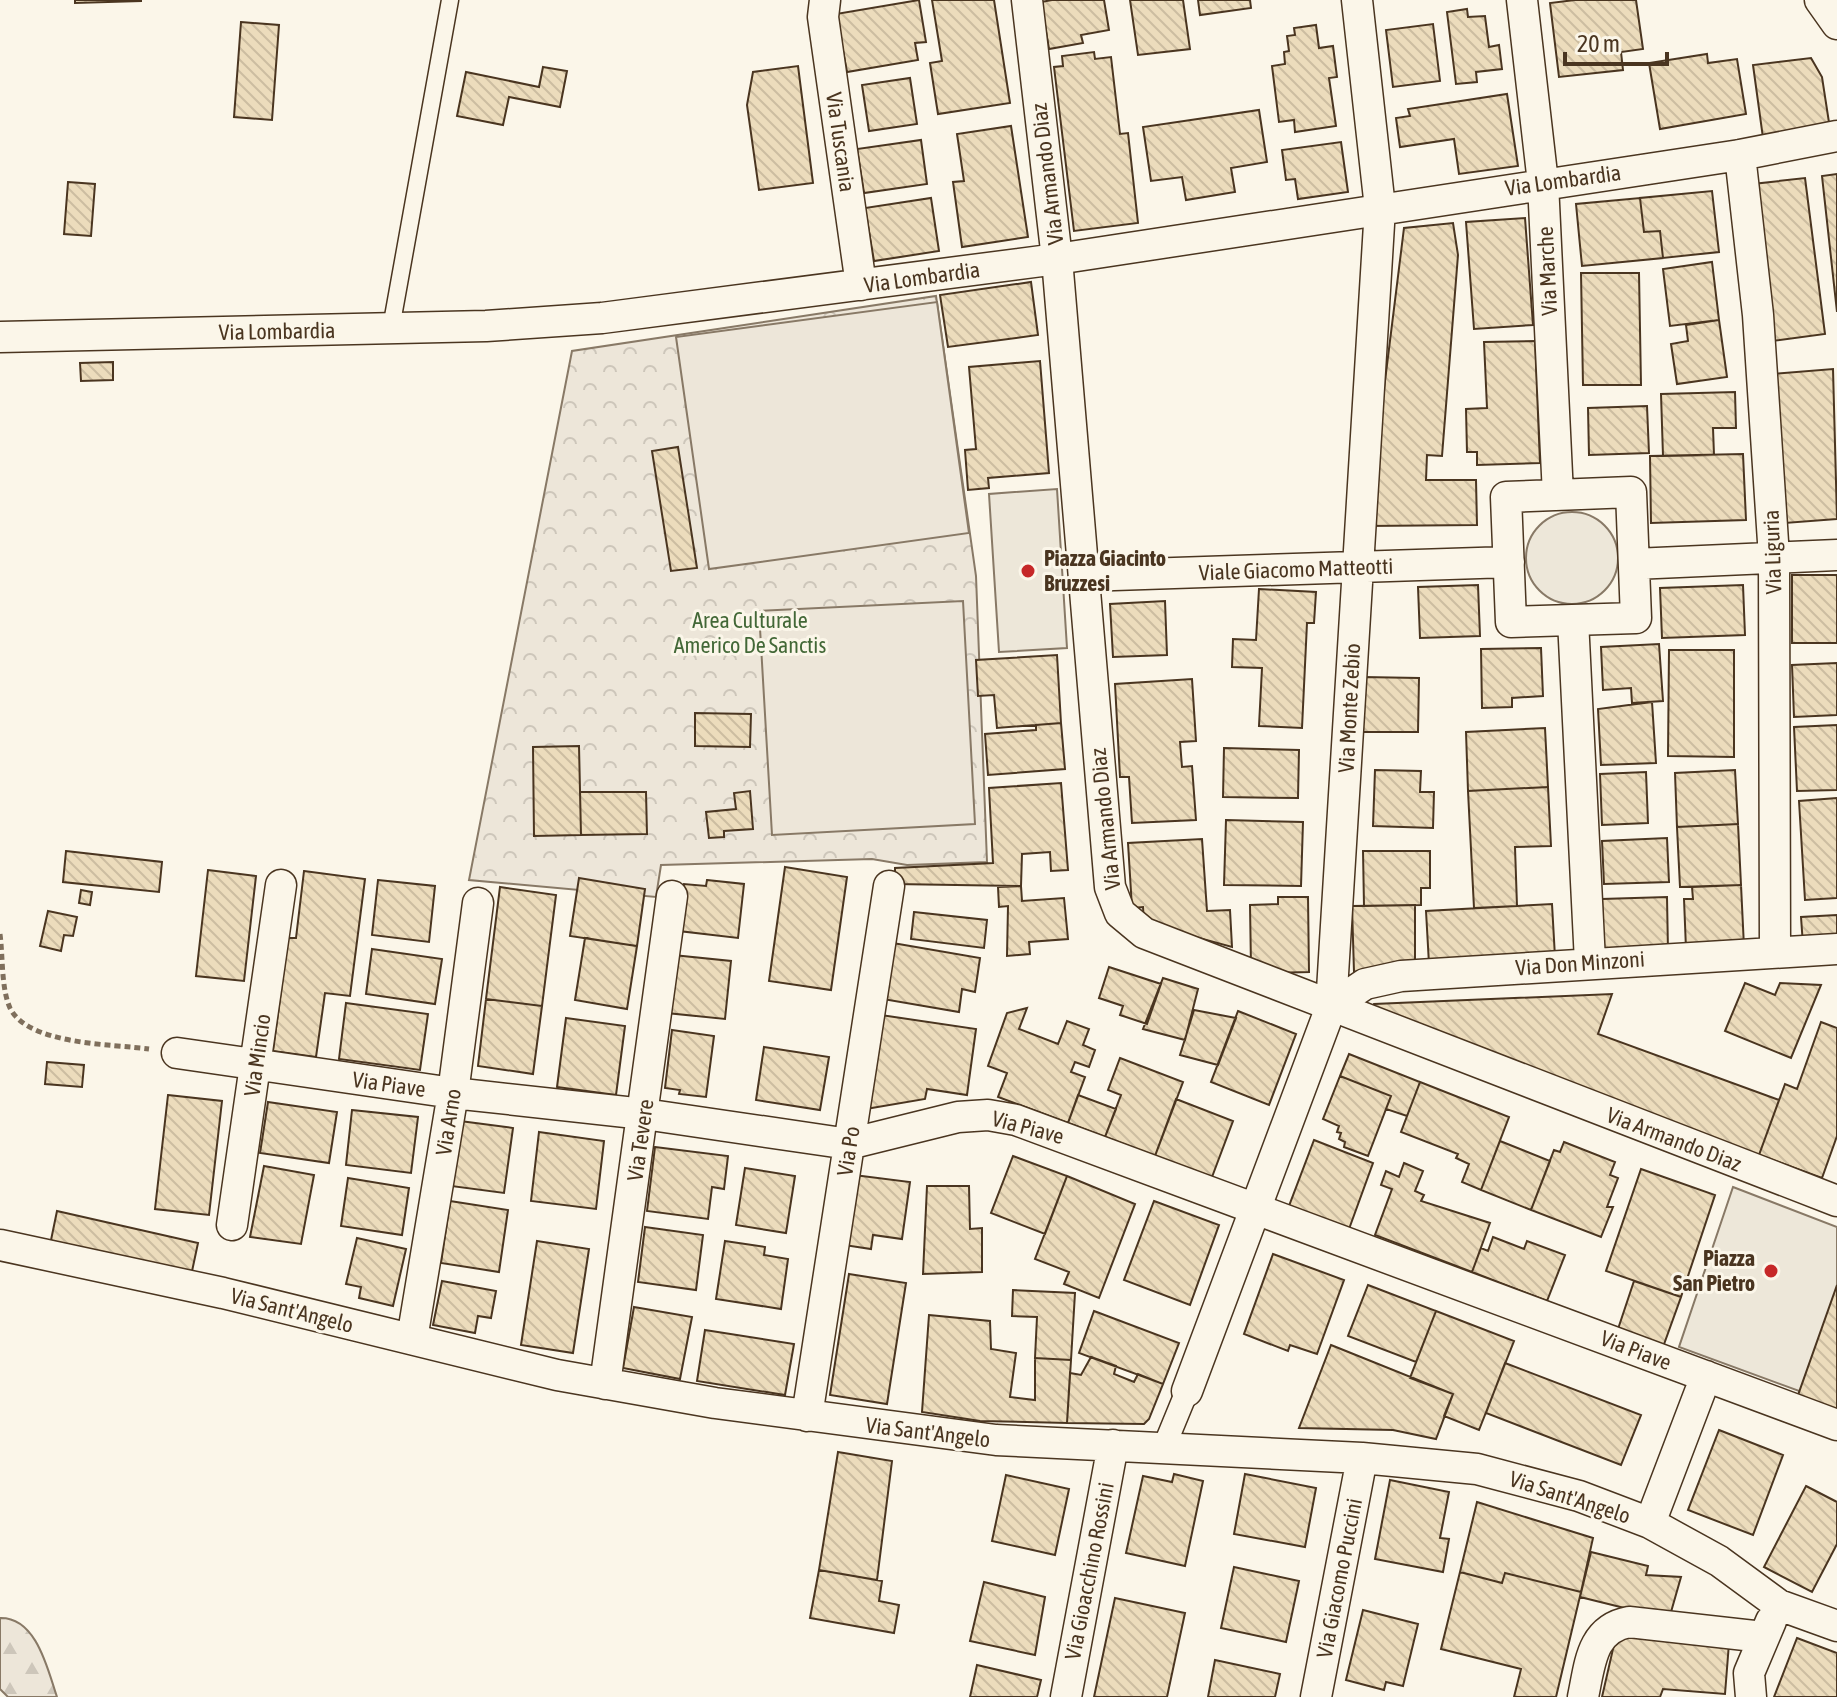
<svg xmlns="http://www.w3.org/2000/svg" width="1837" height="1697" viewBox="0 0 1837 1697" font-family="'Asap Condensed',sans-serif">
<style>
.forest{fill:url(#forest-firs);stroke:#887966;stroke-width:2}
.park{fill:url(#park-crowns);stroke:#887966;stroke-width:2}
.pitch{fill:#ede6d9;stroke:#887966;stroke-width:2}
.parking{fill:#ede7d9;stroke:#887966;stroke-width:2}
.building{fill:url(#building-back-hatch);stroke:#4a3520;stroke-width:2}
.lines{fill:none;stroke-linecap:round;stroke-linejoin:round}
.service-casing{stroke:#4a3520;stroke-width:19}
.pedestrian-casing{stroke:#4a3520;stroke-width:25}
.minor-casing{stroke:#4a3520;stroke-width:33}
.path{stroke:#7f6f5c;stroke-width:5;stroke-dasharray:6 4;stroke-linecap:butt}
.service{stroke:#fbf6e9;stroke-width:16}
.pedestrian{stroke:#fbf6e9;stroke-width:22}
.minor{stroke:#fbf6e9;stroke-width:30}
.poi-dot{fill:#c62828;stroke:#fbf6e9;stroke-width:3}
.labels{text-anchor:middle;dominant-baseline:central;stroke-width:6;stroke-linejoin:round;paint-order:stroke}
.street-label{font-size:22px;fill:#4a3520;stroke:#fbf6e9}
.poi-label{font-size:22px;font-weight:bold;fill:#4a3520;stroke:#fbf6e9;text-anchor:start}
.park-label{font-size:22px;fill:#436837;stroke:#fbf6e9}
</style>
<defs>
<pattern id="forest-firs" width="22" height="20" patternUnits="userSpaceOnUse" patternTransform="scale(2)"><rect width="22" height="20" fill="#ede6d9"/><path d="M5 1l3.5 6h-7zM16 11l3.5 6h-7z" fill="#cdc6ba"/></pattern>
<pattern id="park-crowns" width="20" height="18" patternUnits="userSpaceOnUse" patternTransform="scale(2)"><rect width="20" height="18" fill="#ede6d9"/><path d="M2 6a3 3 0 1 1 6 0M12 15a3 3 0 1 1 6 0" fill="none" stroke="#cdc6ba"/></pattern>
<pattern id="building-back-hatch" width="6" height="6" patternUnits="userSpaceOnUse" patternTransform="scale(2)"><rect width="6" height="6" fill="#ecdcbc"/><path d="M-1 5l2 2M0 0l6 6M5-1l2 2" fill="none" stroke="#ccbda1"/></pattern>
</defs>
<rect width="100%" height="100%" fill="#fbf6e9"/>
<!-- forest -->
<path class="forest" d="M0 1618C37 1617 48 1671 57 1697H8L0 1689Z"/>
<!-- park -->
<path class="park" d="M936 296 976 576 987 862 907 865 872 859 661 865 656 897 469 880 572 351Z"/>
<!-- pitch -->
<path class="pitch" d="M937 302 969 533 709 569 676 337Z
M963 601 975 824 772 835 759 611Z"/>
<!-- parking -->
<path class="parking" d="M1057 489 1067 648 999 652 989 494Z
M1526 558a46 46 0 1 1 92 0a46 46 0 1 1-92 0Z
M1733 1187 1837 1227V1315L1810 1395 1679 1347Z"/>
<!-- building -->
<path class="building" d="M75 0H141V1L75 3Z
M919 0 926 42 915 43 918 60 847 72 836 14Z
M932 0H994L1010 103 938 114 930 63 942 61Z
M1052 0H1104L1109 30 1081 35 1083 43 1049 49 1041 2Z
M1130 0H1183L1190 49 1138 55Z
M1198 0H1250L1251 8 1200 15Z
M1575 0H1636L1643 49 1621 52 1623 70 1559 77 1550 3Z
M1467 9 1468 17 1485 16 1489 47 1499 45 1502 69 1476 72 1477 82 1456 84 1447 12Z
M241 22 279 25 272 120 234 117Z
M1433 24 1440 81 1393 87 1386 30Z
M1316 25 1319 48 1333 46 1337 77 1329 78 1336 126 1295 132 1294 120 1279 122 1272 66 1285 64 1284 52 1289 51 1287 36 1295 35 1294 28Z
M1094 52 1095 59 1111 57 1120 134 1128 133 1138 223 1074 231 1054 67 1063 66 1062 56Z
M1707 54 1708 63 1737 59 1746 114 1660 129 1649 63Z
M1811 58 1822 77 1830 129 1763 138 1753 65Z
M798 66 813 183 759 190 747 105 753 72Z
M543 67 567 71 560 107 509 97 503 125 457 116 466 72 539 87Z
M910 78 917 124 869 131 862 85Z
M1507 94 1518 166 1459 174 1454 139 1400 147 1396 118 1410 116 1408 109Z
M1259 110 1267 162 1231 168 1235 192 1186 200 1182 177 1151 181 1143 127Z
M1011 126 1028 237 962 247 953 182 964 181 957 134Z
M921 140 927 184 864 193 857 149Z
M1341 142 1348 192 1298 199 1295 179 1286 180 1282 150Z
M1837 174V312L1822 176Z
M1805 178 1825 334 1772 341 1753 184Z
M68 182 95 184 91 236 64 234Z
M1712 191 1719 252 1663 258 1660 231 1644 232 1640 198Z
M931 198 939 251 874 261 865 208Z
M1640 198 1644 232 1660 231 1663 258 1582 266 1576 204Z
M1525 218 1533 325 1474 329 1466 222Z
M1453 223 1458 255 1442 456 1427 455 1426 480H1476L1477 525 1367 526 1404 228Z
M1712 262 1719 320 1670 326 1663 269Z
M1581 273H1639L1641 385H1583Z
M1031 282 1038 335 948 347 940 295Z
M1719 320 1727 377 1677 384 1671 344 1688 341 1686 325Z
M1535 341 1540 463 1477 465V452H1467L1466 409 1487 408 1484 342Z
M1040 361 1049 473 988 478 989 488 968 490 965 450 976 449 969 367Z
M113 362V380L81 381 80 363Z
M1833 369 1837 519 1785 523 1772 374Z
M1735 392 1736 428H1713L1714 455 1663 456 1661 394Z
M1647 406 1649 453 1589 455 1588 408Z
M678 447 697 568 671 571 652 451Z
M1743 454 1746 520 1651 523 1650 456Z
M1792 575H1837V643H1792Z
M1478 585 1480 636 1420 638 1418 587Z
M1743 585 1745 635 1662 638 1660 588Z
M1259 589 1316 592 1314 623H1307L1302 728 1259 726 1262 668 1232 667 1233 639 1256 640Z
M1165 601 1167 655 1113 657 1110 604Z
M1659 644 1663 701 1632 703 1631 688 1603 690 1601 647Z
M1541 648 1543 696 1512 698V707L1482 708 1481 649Z
M1669 650H1734V757L1668 756Z
M1057 655 1061 723 997 728 994 695 978 696 976 660Z
M1837 663V715L1794 717 1792 665Z
M1363 677 1419 678 1418 732H1362Z
M1192 679 1196 741 1180 742 1182 767 1192 766 1196 820 1132 823 1129 777H1120L1115 684Z
M1652 702 1656 763 1601 765 1598 709Z
M695 713 751 714 750 747 695 746Z
M1061 723 1065 769 988 775 985 734 1036 730V725Z
M1837 725V790L1797 791 1794 727Z
M1545 728 1548 787 1468 791 1466 732Z
M579 746 581 835 534 836 533 747Z
M1224 748 1299 750 1298 798 1223 797Z
M1375 770 1421 771 1420 792H1434L1433 828 1373 826Z
M1735 770 1738 824 1677 827 1675 773Z
M1646 772 1648 823 1602 825 1600 774Z
M1061 783 1068 870 1051 871 1050 852 1022 854 1021 886 895 884V868L993 863 989 788Z
M1548 787 1551 846 1515 847 1517 906 1474 908 1468 791Z
M750 791 753 829 724 831V837L709 838 706 812 736 809 734 793Z
M580 792H646L647 834 581 835Z
M1837 798V898L1805 900 1799 801Z
M1226 820 1303 822 1301 886 1224 885Z
M1738 824 1741 885 1680 887 1677 827Z
M1667 838 1669 882 1604 884 1602 841Z
M1202 839 1207 911 1230 910 1232 947 1144 923 1143 907 1132 908 1128 843Z
M66 851 162 862 159 892 63 882Z
M1363 851H1430V888H1421V905L1364 906Z
M785 867 847 877 831 990 769 981Z
M208 870 256 876 244 981 196 976Z
M304 871 365 879 350 996 325 993 316 1057 273 1051 288 938H296Z
M579 878 645 889 637 946 570 936Z
M378 880 435 886 429 942 372 935Z
M707 880 744 884 738 938 679 931 684 884 706 886Z
M1741 885 1744 947 1686 949 1684 899H1693L1692 887Z
M1021 886 1022 901 1064 898 1068 939 1029 942 1030 954 1007 956 1008 906 999 907 998 887Z
M500 887 556 895 542 1006 486 999Z
M81 890 92 892 90 905 79 903Z
M1278 897H1308L1309 972 1266 973 1251 967 1250 905 1278 904Z
M1667 897 1668 951 1604 953 1602 899Z
M1552 904 1555 957 1429 964 1426 911Z
M1415 905V971L1354 972 1352 906Z
M48 911 77 917 73 936 64 935 61 951 40 946Z
M914 912 987 920 984 948 911 939Z
M1837 915V942L1803 945 1801 917Z
M585 938 637 946 627 1009 575 1000Z
M887 942 980 958 975 992 962 989 959 1012 877 998Z
M372 949 442 959 435 1004 366 994Z
M673 955 731 961 725 1019 667 1013Z
M1109 967 1161 984 1147 1024 1120 1015 1123 1006 1099 998Z
M1163 978 1198 989 1185 1040 1143 1029Z
M1745 983 1775 995 1780 983 1821 985 1791 1058 1725 1031Z
M1612 994 1598 1034 1779 1100 1759 1155 1370 1013 1374 1004Z
M486 999 542 1006 533 1074 478 1066Z
M346 1003 428 1014 420 1070 339 1059Z
M1027 1008 1019 1029 1058 1044 1067 1021 1089 1029 1083 1045 1095 1050 1089 1067 1075 1062 1071 1072 1085 1077 1068 1123 998 1097 1007 1073 988 1066 1007 1013Z
M1194 1010 1236 1018 1218 1065 1180 1055Z
M1238 1011 1296 1034 1269 1105 1211 1082Z
M874 1014 976 1029 967 1095 927 1089 925 1099 860 1110Z
M566 1018 625 1026 616 1095 557 1087Z
M1821 1022 1837 1028V1136L1822 1178 1759 1155 1785 1084 1797 1089Z
M672 1030 714 1036 706 1097 679 1094 680 1090 665 1088Z
M764 1047 829 1057 820 1110 756 1100Z
M1349 1054 1420 1082 1407 1116 1386 1109 1391 1096 1340 1076Z
M1120 1058 1183 1082 1155 1156 1105 1137 1121 1095 1108 1090Z
M47 1062 84 1065 82 1087 45 1084Z
M1340 1076 1391 1096 1368 1156 1344 1147 1345 1142 1339 1139 1341 1133 1337 1132 1339 1126 1323 1119Z
M1420 1082 1509 1117 1481 1190 1462 1182 1469 1164 1456 1158 1458 1154 1401 1132Z
M168 1095 222 1101 209 1215 155 1209Z
M1078 1095 1116 1109 1105 1137 1068 1123Z
M1176 1099 1233 1121 1212 1177 1155 1156Z
M268 1102 337 1112 329 1163 260 1153Z
M352 1110 418 1117 411 1173 346 1165Z
M460 1121 513 1128 504 1193 451 1186Z
M539 1132 604 1141 596 1209 531 1201Z
M1314 1140 1373 1163 1349 1229 1289 1206Z
M1500 1141 1550 1161 1531 1210 1481 1190Z
M1564 1142 1615 1162 1610 1175 1618 1178 1607 1207H1613L1601 1237 1531 1210 1554 1150 1560 1152Z
M655 1147 728 1156 724 1189 712 1187 708 1219 647 1211Z
M1013 1156 1067 1176 1045 1234 991 1213Z
M1404 1163 1423 1171 1415 1191 1424 1195 1421 1201 1490 1223 1472 1272 1375 1235 1392 1189 1381 1185 1386 1171 1399 1177Z
M264 1166 314 1175 301 1244 250 1237Z
M745 1168 795 1176 786 1233 736 1225Z
M1641 1169 1715 1195 1681 1297 1606 1271Z
M854 1175 910 1182 902 1239 873 1235 871 1249 844 1245Z
M1067 1176 1135 1204 1099 1298 1064 1284 1069 1272 1035 1259Z
M348 1178 409 1188 402 1235 341 1226Z
M927 1186H969L970 1229 982 1228V1272L923 1274Z
M450 1201 508 1210 499 1272 441 1263Z
M1154 1201 1219 1225 1190 1305 1124 1280Z
M57 1211 198 1243 191 1276 50 1245Z
M645 1227 703 1235 696 1290 638 1282Z
M1493 1237 1524 1249 1527 1241 1565 1255 1547 1301 1472 1272 1481 1248 1488 1251Z
M357 1238 406 1249 393 1306 359 1298 361 1287 346 1284Z
M537 1241 589 1249 573 1353 521 1345Z
M725 1241 765 1247 764 1255 788 1259 781 1309 716 1299Z
M1273 1254 1344 1280 1317 1354 1290 1345 1288 1351 1244 1334Z
M849 1274 906 1283 887 1404 830 1395Z
M442 1281 496 1291 491 1318 478 1316 475 1333 433 1325Z
M1634 1281 1681 1297 1663 1347 1617 1332Z
M1368 1285 1436 1311 1416 1362 1348 1336Z
M1837 1285V1412L1797 1398Z
M1013 1290 1075 1293 1071 1360 1035 1358 1037 1317 1012 1316Z
M634 1307 692 1317 680 1379 623 1368Z
M1094 1311 1179 1343 1163 1384 1079 1353Z
M1436 1311 1514 1341 1479 1430 1444 1416 1453 1394 1410 1378Z
M929 1315 990 1321 991 1349 1016 1353 1010 1397 1035 1400V1358L1071 1360 1067 1423 980 1421 922 1412Z
M705 1330 794 1344 785 1395 697 1381Z
M1331 1345 1453 1394 1436 1439 1393 1430 1299 1428Z
M1091 1357 1116 1366 1114 1374 1134 1382 1138 1374 1163 1384 1149 1419 1144 1424 1067 1423 1070 1373 1081 1375Z
M1505 1363 1641 1415 1621 1465 1486 1413Z
M1719 1430 1783 1455 1753 1535 1688 1510Z
M838 1452 892 1461 877 1580 819 1570Z
M1174 1474 1203 1481 1185 1566 1126 1553 1143 1476 1172 1482Z
M1245 1474 1316 1488 1305 1547 1234 1534Z
M1006 1475 1069 1489 1055 1555 992 1541Z
M1390 1480 1449 1492 1440 1538 1449 1539 1443 1572 1375 1559Z
M1806 1486 1837 1502V1544L1812 1592 1764 1567Z
M1477 1502 1593 1538 1581 1592 1505 1573 1502 1583 1460 1572Z
M1591 1552 1648 1566 1646 1575 1681 1577 1669 1619 1580 1597Z
M1234 1567 1299 1581 1286 1642 1221 1628Z
M819 1570 882 1581 879 1601 899 1605 894 1633 810 1618Z
M1460 1572 1502 1583 1505 1573 1581 1592 1556 1697H1514L1521 1669 1441 1649Z
M984 1582 1045 1597 1035 1655 970 1641Z
M1115 1598 1185 1613 1167 1697H1094Z
M1363 1610 1418 1624 1403 1686 1386 1682 1384 1690 1346 1680Z
M1618 1627 1729 1643 1725 1694 1663 1689 1660 1697H1602Z
M1797 1638 1837 1653V1697H1774Z
M1215 1660 1280 1674 1275 1697H1208Z
M977 1665 1041 1680 1037 1697H970Z"/>
<g class="lines">
<defs>
<path id="service" d="M391 328 450 0"/>
<path id="pedestrian" d="M1164 1447 1187 1391"/>
<path id="minor" d="M825 0 823 17 861 285
M1027 0 1057 259 1110 887 1120 913 1144 933 1837 1201
M1522 0 1543 183 1558 495
M1820 0 1837 24
M1740 155 1758 315 1774 557 1775 950
M0 337 486 326 602 318 1057 259 1740 155 1837 136
M1631 492 1636 618 1511 622 1506 497Z
M1634 564 1837 555
M1084 576 1509 562
M1573 620 1590 962
M1331 1007 1365 984 1401 976 1837 949
M177 1053 453 1093 644 1114 849 1144 958 1117 988 1115 1016 1120 1837 1425
M232 1225 281 885
M0 1245 223 1293 557 1375 715 1403 996 1440 1362 1458 1477 1469 1579 1496 1650 1523 1719 1561 1779 1605 1837 1626
M412 1339 453 1093 478 903
M605 1384 672 896
M1187 1391 1331 1007 1380 208 1357 0
M807 1416 889 886
M1650 1523 1706 1376
M1066 1697 1113 1445
M1316 1697 1362 1458
M1583 1697C1590 1664 1591 1629 1629 1622L1763 1637
M1751 1697 1749 1673 1771 1621"/>
</defs>
<!-- service casing -->
<use href="#service" class="service-casing"/>
<!-- pedestrian casing -->
<use href="#pedestrian" class="pedestrian-casing"/>
<!-- minor casing -->
<use href="#minor" class="minor-casing"/>
<!-- path -->
<path class="path" d="M0 934C3 956 1 988 10 1008 28 1045 112 1044 149 1049"/>
<!-- service -->
<use href="#service" class="service"/>
<!-- pedestrian -->
<use href="#pedestrian" class="pedestrian"/>
<!-- minor -->
<use href="#minor" class="minor"/>
</g>
<!-- markers -->
<g class="poi-dot">
<circle cx="1028" cy="571" r="8"/>
<circle cx="1771" cy="1271" r="8"/>
</g>
<g class="labels">
<!-- street labels -->
<g class="street-label">
<text transform="translate(841 142) rotate(82)">Via Tuscania</text>
<text transform="translate(1047 174) rotate(-97)">Via Armando Diaz</text>
<text transform="translate(1563 180) rotate(-8)">Via Lombardia</text>
<text transform="translate(1547 271) rotate(-93)">Via Marche</text>
<text transform="translate(922 277) rotate(-8)">Via Lombardia</text>
<text transform="translate(277 331) rotate(-1)">Via Lombardia</text>
<text transform="translate(1772 552) rotate(-92)">Via Liguria</text>
<text transform="translate(1296 569) rotate(-2)">Viale Giacomo Matteotti</text>
<text transform="translate(1349 708) rotate(-87)">Via Monte Zebio</text>
<text transform="translate(1105 819) rotate(-96)">Via Armando Diaz</text>
<text transform="translate(1580 963) rotate(-4)">Via Don Minzoni</text>
<text transform="translate(257 1055) rotate(-82)">Via Mincio</text>
<text transform="translate(389 1084) rotate(8)">Via Piave</text>
<text transform="translate(448 1122) rotate(-81)">Via Arno</text>
<text transform="translate(1028 1127) rotate(15)">Via Piave</text>
<text transform="translate(1674 1139) rotate(21)">Via Armando Diaz</text>
<text transform="translate(640 1140) rotate(-82)">Via Tevere</text>
<text transform="translate(848 1151) rotate(-81)">Via Po</text>
<text transform="translate(292 1310) rotate(14)">Via Sant'Angelo</text>
<text transform="translate(1636 1350) rotate(21)">Via Piave</text>
<text transform="translate(928 1432) rotate(7)">Via Sant'Angelo</text>
<text transform="translate(1570 1497) rotate(18)">Via Sant'Angelo</text>
<text transform="translate(1089 1571) rotate(-79)">Via Gioacchino Rossini</text>
<text transform="translate(1339 1578) rotate(-79)">Via Giacomo Puccini</text>
</g>
<!-- poi labels -->
<g class="poi-label">
<text x="1044" y="558">Piazza Giacinto<tspan x="1044" dy="25">Bruzzesi</tspan></text>
<text x="1755" y="1258" text-anchor="end">Piazza<tspan x="1755" dy="25">San Pietro</tspan></text>
</g>
<!-- park labels -->
<g class="park-label">
<text x="750" y="620">Area Culturale<tspan x="750" dy="25">Americo De Sanctis</tspan></text>
</g>
</g>
<!-- scale -->
<path d="M1565 52v12h102v-12" fill="none" stroke="#4a3520" stroke-width="4"/>
<text x="1577" y="52" font-size="24" fill="#4a3520" stroke="#fbf6e9" stroke-width="6" paint-order="stroke">20 m</text>
</svg>
